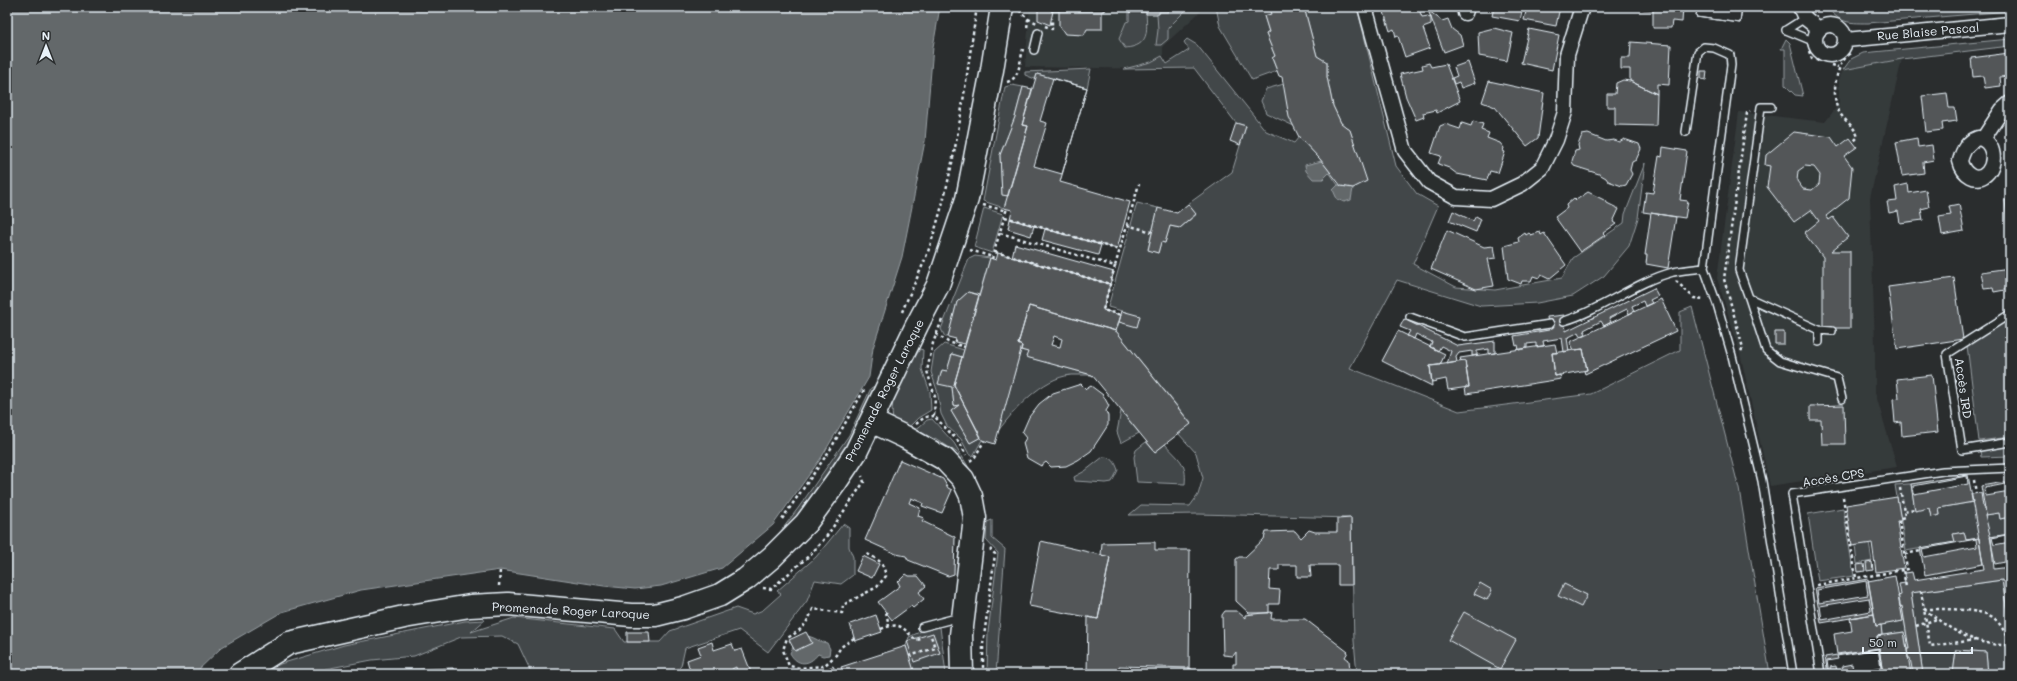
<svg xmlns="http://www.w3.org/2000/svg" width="2017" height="681" viewBox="0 0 2017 681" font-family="Mali,sans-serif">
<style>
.built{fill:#363a3b}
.green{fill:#424648;stroke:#959ca0}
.water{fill:#63686b;stroke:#989fa3}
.building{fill:#535759;stroke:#e8f1f8;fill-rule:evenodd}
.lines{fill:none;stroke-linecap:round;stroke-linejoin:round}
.lane-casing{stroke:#e8f1f8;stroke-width:10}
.street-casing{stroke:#e8f1f8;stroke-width:17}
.primary-casing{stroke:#e8f1f8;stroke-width:25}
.path{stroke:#e8f1f8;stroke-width:2.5;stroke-dasharray:3 3;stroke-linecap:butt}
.lane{stroke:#2a2d2e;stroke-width:7}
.street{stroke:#2a2d2e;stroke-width:14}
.primary{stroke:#2a2d2e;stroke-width:22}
.labels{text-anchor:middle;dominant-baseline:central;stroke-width:4;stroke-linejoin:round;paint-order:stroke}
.street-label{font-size:12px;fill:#e8f1f8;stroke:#2a2d2e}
</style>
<rect width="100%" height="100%" fill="#2a2d2e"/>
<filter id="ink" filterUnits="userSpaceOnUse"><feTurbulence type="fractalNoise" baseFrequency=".025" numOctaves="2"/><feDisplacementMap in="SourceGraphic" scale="8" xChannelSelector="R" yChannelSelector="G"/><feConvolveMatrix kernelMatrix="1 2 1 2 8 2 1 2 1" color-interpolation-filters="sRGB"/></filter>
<g filter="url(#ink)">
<!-- built -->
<path class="built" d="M1030 7H1201V11L1163 46V69L1025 67Z
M1902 59 1870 198 1875 345V392L1897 467 1770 486 1740 353 1717 278 1739 112 1825 122 1839 104V79L1843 70Z"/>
<!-- green -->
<path class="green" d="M1168 7H1189L1168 28V39L1161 45H1156L1158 30 1157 14Z
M1216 7H1263L1269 9 1271 14 1264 16 1269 32 1266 34 1275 56 1272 58 1277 71 1252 80 1220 26Z
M1304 7H1357L1396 166 1417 194 1438 206 1413 264 1456 287 1495 290 1562 278 1573 258 1624 223 1625 214 1645 163 1638 218 1629 246 1604 276 1573 296 1537 303 1481 306 1397 280 1350 368 1459 411 1591 394 1680 350V312L1692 307 1739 489 1770 674H1357L1354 641 1351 518 1199 514 1129 515 1141 505 1190 506 1198 495 1203 478 1196 453 1178 433 1191 423 1116 331 1122 311 1108 307 1137 203 1158 208 1148 249 1158 253 1161 242 1165 243 1170 226 1180 228 1196 215 1188 204 1232 172 1246 126 1236 123 1194 68 1124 69 1151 62 1162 56 1167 64 1189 50 1184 42 1187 39 1197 45 1266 131 1294 143 1299 137 1320 159 1338 185 1353 188 1366 181 1350 130 1341 123 1333 106 1327 77V63L1317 56Z
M1826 7H2010V11L1868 23C1847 23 1841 23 1826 7Z
M1129 12H1146C1147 31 1150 46 1125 48L1119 39 1126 22 1129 21Z
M1786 39 1790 43 1803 96 1795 95 1785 85V49H1781Z
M2010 39V46L1902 59 1843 70 1851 59 1863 53Z
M1091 69 1087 88 1037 74 1035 79 1025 75V72Z
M1284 84 1294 126 1266 113 1261 101 1266 89Z
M1012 85 1023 87 1015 117 1000 155 1002 194 1008 196 1004 208 983 201 1005 87Z
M984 208 1003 214 992 253 974 247Z
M975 256 990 258 979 295 968 292 957 302 948 337H945L941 329 969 259Z
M2010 318V437L1979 441 1967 345Z
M944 344 964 350 962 357 952 354 947 371 938 383 952 387 954 406 959 405 951 411 970 443 981 437 982 440 973 456 969 454 961 439 947 426 941 414 937 390 931 372 934 353Z
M920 349 923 350 922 369 930 392 931 410 918 418 905 431 894 424C886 395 906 372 920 349Z
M1021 350 1028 352 1027 357 1092 375C1085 375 1078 375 1071 375 1042 378 1015 409 998 431Z
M885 380 855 438 785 537 753 559 778 535 799 507 849 435 871 388Z
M1121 411 1139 433 1121 443 1117 432Z
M932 419 954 443 969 468 968 472 956 461 959 454 935 438 930 444 912 433 927 420Z
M1146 442 1155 452 1165 444C1179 460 1187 462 1185 484L1137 482 1134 457 1136 450Z
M2010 446V456L1981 457 1980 450Z
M1103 457C1113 457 1115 462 1118 470L1112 482 1106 483 1075 481 1074 477 1085 471Z
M1908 484H1911L1915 510 1929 508 1931 517 1940 515 1939 508 1973 502 1979 538 1966 540 1964 532 1954 534 1955 542 1906 551 1895 485Z
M1843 508 1854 576 1818 581 1808 514Z
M1999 513 2000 519 2010 517V534L1989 537 1985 515Z
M992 520V538L1005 549 996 674H987L988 632 998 553 986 540 987 522Z
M843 524 849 528V547L853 557V575L841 584 815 580 807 601 768 652 739 630 685 648 681 666 673 674H532L518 644 502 636 461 637 414 656 372 660 325 669 326 674H263L280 664 344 645 465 621 485 620 471 632 514 618 615 629 624 642H660L670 631 736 608 753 614 763 610 781 594 777 591 816 557Z
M1869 543 1872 561 1857 564 1855 545Z
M2002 580 2010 630V674H1988L1986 652 1956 650 1953 674 1928 672 1927 674H1923L1911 593Z
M1902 606 1909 649H1907L1904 632 1882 635 1881 625 1903 621 1900 607Z
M940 627 946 674H915L906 646 909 637 926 629Z"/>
<!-- water -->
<path class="water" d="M7 7H940L933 47 925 141 902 257 873 348 869 377 821 458 773 525 722 568 661 586 635 589 604 586 500 570 361 590 282 612 222 647 194 674H7Z
M1322 161 1330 172 1323 179H1313L1306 171 1305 165Z
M1338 185 1353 188 1351 200 1344 202 1337 199 1333 190Z
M808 636C816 638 819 642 827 643L830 649 829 655 823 656 818 654C809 666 797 666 790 653L793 647 795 650 812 642Z"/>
<!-- building -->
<path class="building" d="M1038 7H1051V11H1053L1050 25 1038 20Z
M1051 7H1105V11H1102V29H1087L1084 35 1065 34 1059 25V11H1051Z
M1051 7H1105V11H1051Z
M1129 7H1168V12H1159V14H1146V12H1129Z
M1263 7H1304L1317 56 1327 62V77L1333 106 1341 123 1350 130 1367 181 1353 188 1341 186 1320 159 1299 137 1289 117 1282 77 1279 76 1272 58 1275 56 1266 34 1269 32 1264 16 1271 14 1269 9Z
M1399 7H1418L1422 17 1428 16 1429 18 1431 17V25L1423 28 1430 48 1405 57 1398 36 1396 37 1394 29 1390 31 1384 12Z
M1494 7H1523L1520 21 1492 16Z
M1527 7H1560L1556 26 1524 20Z
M1644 7H1683L1682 22 1672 21 1671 28H1653V10L1643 9Z
M1697 7H1742L1740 23 1696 17Z
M1697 7H1742L1740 23 1696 17Z
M1428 10 1442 21 1448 19 1452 29 1460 35 1463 45 1444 52Z
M1494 28 1513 33 1507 61 1479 56 1478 32Z
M1529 29 1559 35 1552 70 1521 63Z
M1631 42 1671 45 1669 85 1657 84V94L1630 81V69H1621V58H1630Z
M2009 53 2010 76 2000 77 2001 86 1985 88 1983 76 1973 77 1971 58Z
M1468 62 1475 83 1461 88 1459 82 1454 84 1452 78 1457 76 1454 67Z
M1429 63 1431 67 1446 64 1460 101 1437 113 1436 110 1423 113 1424 117 1416 120 1406 97 1400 74 1423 69 1422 65Z
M1701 71H1707L1706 80 1701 79Z
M1037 74 1087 88 1060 182 1130 202 1117 249 1010 219 1012 210 1004 208 1028 126 1022 125Z
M1053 78 1087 88 1062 174 1034 166 1047 123 1040 121Z
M1623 80 1630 81 1657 94 1656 126 1615 125V107H1607V94H1615L1616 83Z
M1489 81 1544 93 1538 138 1527 146 1495 107 1482 102Z
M1023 87 1032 89 1022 125 1028 126 1008 196 1002 195 1000 155 1015 117Z
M1947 93 1949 108H1955L1957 121 1942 123 1943 130 1926 132 1922 96Z
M2010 111V142L2006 112Z
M1473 121 1483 124 1481 130 1489 133 1487 138 1500 143 1504 148 1503 151 1505 152 1498 173 1490 171 1487 180 1457 174 1449 168 1438 164 1441 156 1431 153 1440 126 1445 124 1460 129 1462 123 1471 126Z
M1236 123 1246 126 1240 145 1230 141Z
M1794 132 1831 137 1838 147 1850 138 1857 147 1844 156 1852 167 1849 198 1826 216 1829 220 1833 217 1848 237 1831 251H1850V328H1823V257L1804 233 1819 221 1811 210 1794 222 1767 187 1770 166 1765 165 1766 155ZM1805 166 1814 167 1820 175 1819 184 1812 190 1803 189 1797 181 1798 171Z
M1588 134 1606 141 1614 140 1619 142 1624 139 1639 144 1641 149 1636 160 1632 162 1630 170 1632 174 1626 185 1622 186 1608 181 1606 178 1599 174 1574 166 1572 161 1575 151 1579 150 1578 145 1582 135Z
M1917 138 1918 147 1932 145 1934 160 1923 162 1924 173 1902 176 1896 142Z
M1663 147 1687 151 1680 200 1688 201 1685 218 1643 212 1646 192 1653 193 1659 156 1662 157Z
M1908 184 1909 193 1926 190 1929 207 1921 209 1923 220 1900 223 1898 211 1889 213 1887 202 1897 201 1895 187Z
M1588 192 1606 201 1607 203 1619 209 1613 222 1616 224 1603 233 1605 235 1580 252 1555 217 1567 208 1566 205 1574 198 1576 200Z
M2005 200H2010V229H2008Z
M1188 204 1196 214 1180 228 1170 226 1165 243 1161 242 1158 253 1148 250 1158 208 1177 213Z
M1959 204 1964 231 1942 235 1939 217 1951 215 1949 206Z
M1453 211 1473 221 1476 216 1481 219 1476 232 1449 221Z
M1651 213 1676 217 1668 268 1646 264 1647 255H1645Z
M1010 219 1034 226 1031 236 1008 229Z
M1045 229 1101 245 1098 255 1042 240Z
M1447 230 1484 247 1494 246 1496 258 1488 259 1494 286 1476 289 1431 269Z
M1540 232 1541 235 1544 233 1566 265 1549 279 1541 275 1539 278 1533 276 1531 281H1522L1521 284 1508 279 1504 246 1519 242 1518 238 1525 233 1526 235 1529 233 1531 235Z
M1015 244 1114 272 1110 284 1012 257Z
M998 253 1110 284 1103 310 1121 315 1116 331 1029 306 1018 344 1022 346 995 444 982 440 954 385 990 258 996 260Z
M2010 268V289L1994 292 1993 288 1984 289 1981 272Z
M1954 278 1963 339 1897 349 1888 287Z
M1654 288 1658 296 1650 300 1652 303 1645 306 1643 301 1632 306 1634 311 1629 314 1627 309 1609 318 1611 322 1604 326 1601 321 1584 330 1586 334 1581 336 1579 332 1567 338 1569 351 1564 352 1562 338 1543 341 1544 346 1536 347V343L1527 344V348L1519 350 1518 345 1516 346 1514 336 1549 330 1547 317 1564 315 1566 331Z
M968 292 979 295 965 344 955 342 956 339 948 337 957 302Z
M1661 299 1676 331 1585 374 1584 371 1587 370 1583 349 1574 350 1570 342Z
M1029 306 1116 331 1191 424 1155 452 1092 375 1026 357 1028 352 1021 350 1022 346 1018 344Z
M1122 311 1140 316 1137 327 1119 322Z
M1404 319 1458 346 1495 341V353L1489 354V349L1477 351V355L1472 356V351L1459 353 1456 357 1457 362 1447 364 1451 351 1441 346 1438 351 1430 347 1432 342 1416 334 1414 339 1407 336 1410 331 1400 327Z
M1398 331 1445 354 1440 365 1430 366 1432 386 1382 361Z
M1775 332H1784V344H1775Z
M1054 336 1062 339 1060 347 1051 345Z
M1555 344 1557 353H1552L1555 376 1560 375 1561 379 1466 394 1465 387H1469L1465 361H1461L1460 358Z
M1583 349 1587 370 1555 376 1552 353Z
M952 354 962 357 954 385 981 437 970 443 951 411 959 405 954 406 952 387 938 384 942 370 947 371Z
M1465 361 1469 387 1448 390 1446 379 1432 382 1430 366Z
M1932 375 1938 432 1902 436 1901 422 1895 423 1893 399 1899 398 1897 379Z
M1081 384 1086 389 1091 386 1103 395 1109 406 1106 411 1108 416V425L1099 439 1091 451 1078 460 1066 466 1051 467 1046 462 1041 466 1027 458 1023 443 1026 438 1022 433 1029 417 1039 404 1053 393Z
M1844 405 1845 444H1822L1821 420H1810V406Z
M900 460 943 479 948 488 952 490 942 513 922 506 923 503 911 498 909 503 920 508 918 516 924 518 922 521 955 537 954 574 948 576 908 560 906 556 896 554 865 540Z
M1968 475 1973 502 1939 508 1940 515 1931 517 1929 508 1915 511 1911 484Z
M1967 476 1968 484 1914 494 1913 486Z
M2010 481V517L2000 519 1999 513 1986 515 1981 486Z
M2010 483V492L1986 496 1985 488Z
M1981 493 1983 507H1985L1986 515H1985L1991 539 1994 569 2010 567V630L2002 580 1911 593 1923 674H1913L1910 658H1908L1907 649H1909L1902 606 1900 607 1898 596 1901 595 1899 584 1905 583 1904 573 1912 572 1914 580 1984 569 1971 494Z
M1897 497 1901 521H1897L1904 568 1876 572 1872 543 1852 546 1846 505Z
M1351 518 1352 585H1338V565H1310L1311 577H1297V565H1279V570H1270L1269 589 1280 590 1279 604H1269V613H1249L1236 601V559L1239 557H1245L1264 539 1266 532 1295 531 1301 538 1309 530 1315 532H1337V519Z
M1964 532 1966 540 1979 538 1983 564 1925 575 1920 548 1955 542 1953 534Z
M2010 534V561L1995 564 1990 537Z
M2010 534V542L1994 545 1992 538Z
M1976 539 1977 547 1924 557 1922 549Z
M1041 541 1110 557 1098 619 1029 606Z
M1155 542V550H1190L1189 674H1087L1088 617 1098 619 1110 557 1101 555 1102 543Z
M863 556 879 564 872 578 856 571Z
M1872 562 1873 570 1867 571 1866 563Z
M1864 564 1865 571 1858 572 1857 565Z
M906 574 909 576H918L926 586 919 592 924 599 913 608 911 606 892 620 878 602 900 586 898 582Z
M1895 576 1903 621 1876 626 1868 581Z
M1868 579 1874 614 1821 623 1815 588Z
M1866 581 1868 595 1819 603 1817 590Z
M1480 583 1492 590 1487 600 1474 594Z
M1564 584 1587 595 1581 607 1558 596Z
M1869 598 1871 611 1822 620 1820 606Z
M1225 611H1237L1245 618V615L1272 612 1271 619H1305L1348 652 1345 657 1349 660 1350 673 1233 674V664H1236V652L1233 656 1223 655 1222 615Z
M1464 612 1516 640 1500 669 1448 640Z
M1874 614 1876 626 1881 625 1882 635 1877 636 1879 648 1837 654 1834 634 1852 631 1850 618Z
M876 615 882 632 855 641 850 624Z
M627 632H649L650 642H627Z
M806 632 812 643 795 651 789 640Z
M1904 632 1911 674H1883L1877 636Z
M933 633 940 653 914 662 907 641Z
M712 642 714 650 732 644 735 651 742 649 751 672 737 674 736 667 732 669 733 672 726 674H695L693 670 690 671 687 660 701 655 698 647Z
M906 646 915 674H844L841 667Z
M1879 648 1883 674H1828L1825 657Z
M1878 649 1881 667 1853 672 1852 664 1842 666 1843 672 1837 673 1836 666 1830 667 1831 674H1829L1827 661 1838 659 1837 656Z
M1956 650 1986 652 1988 674H1953Z
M833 666 837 674H827L825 670Z
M1119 666 1191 668V674H1119Z
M453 668 454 674H336V673Z
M1881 669 1882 674H1854V673Z
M516 672V674H460Z"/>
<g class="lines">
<defs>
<path id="lane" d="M1786 30 1815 42
M1786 30 1805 18
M1034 50 1038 33
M1771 107H1761L1739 270 1749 298 1819 330 1832 331
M1686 132 1698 52 1704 47 1714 48 1730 55 1731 65 1704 268
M1749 298 1766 350 1780 361 1837 378 1842 399
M2010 314 1947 354 1962 450 2010 442
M1410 317 1465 337 1550 324
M1564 321C1602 310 1635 282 1673 272 1683 270 1694 269 1704 268L1717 304 1732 356 1762 481 1793 674
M1819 342V330
M922 627 960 617
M1821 674 1792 494 1943 471 2010 468"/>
<path id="street" d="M1365 7 1405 151 1429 182 1456 197 1491 199 1522 184 1542 168 1556 140 1565 112 1567 55 1582 7
M1800 7 1805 18 1819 29
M1465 13 1467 7
M1815 40a15 15 0 1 1 30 0a15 15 0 1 1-30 0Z
M1846 40 2010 24
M1978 138C1993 140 1997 160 1988 172 1977 185 1963 174 1960 161 1963 150 1967 142 1978 138Z
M1983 139 2002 110 2010 103"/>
<path id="primary" d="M871 421 905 437 944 459 963 479 971 496 975 518 961 635 962 674
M240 674 289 643 404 617 470 606 508 604 631 615H655L683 608 720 595 746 579 772 557 806 523 836 482 856 452 917 325 938 285 967 199 992 70 1002 7"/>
</defs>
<!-- lane casing -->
<use href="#lane" class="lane-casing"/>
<!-- street casing -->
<use href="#street" class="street-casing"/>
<!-- primary casing -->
<use href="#primary" class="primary-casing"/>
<!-- path -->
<path class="path" d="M1019 10 1028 19 1027 29
M1028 19 1037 23
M1045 26 1052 29V18
M1809 51 1812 59 1820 61
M1850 54C1836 63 1832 92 1837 107 1841 120 1854 124 1858 137L1853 142
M1831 65 1838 67
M1007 82C1020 79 1020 60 1023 49
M983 205 1007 211
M1005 217 1120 250
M1127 225 1152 232
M1000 233 1115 266 1139 184
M970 250 993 257
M995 252 1110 284
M992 259 1007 208
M1115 266 1103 310 1121 315
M1676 281 1694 298 1704 299
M902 312C912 287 926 262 933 236 957 162 965 84 977 7
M942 320 933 343 927 371 935 397 934 416 960 443 966 455
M936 334 948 342 965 347
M1741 351 1743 348 1724 279 1747 113 1750 111
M916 424 925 417 934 416
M970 461 975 457 984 441
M1974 480 1976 494
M1900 488 1904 511 1915 509
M1843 497 1856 578
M1901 518 1905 517 1904 511
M782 519 830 450 864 390
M1899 521 1907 569 1903 570 1906 587
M1905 554 1921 551
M1817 585 1903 570
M499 586 500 570
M763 588 771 589 811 554 826 537 864 482 862 476
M1921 591 1924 609C1951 630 1974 646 2010 645
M886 612 889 626
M1916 626 1937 619
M881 629C902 621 902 628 916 640L922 639
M854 638 841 647 836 655 824 666 800 668 789 666 783 650 787 638C801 631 807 624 813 609L842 613 843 605 877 587 886 576C882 560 879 560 865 553
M1976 640 1930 646 1924 609C1940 609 1982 608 1994 618 2004 627 2008 639 2010 651
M909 656 935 648 931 636 929 637
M217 674 223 670
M983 674V644L995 554 990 549
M2008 674 2010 672"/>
<!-- lane -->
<use href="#lane" class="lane"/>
<!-- street -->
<use href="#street" class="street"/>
<!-- primary -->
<use href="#primary" class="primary"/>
</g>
</g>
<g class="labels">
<!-- street labels -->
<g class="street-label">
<text transform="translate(1928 31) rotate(-5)">Rue Blaise Pascal</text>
<text transform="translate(1964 388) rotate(82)">Accès IRD</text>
<text transform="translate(884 390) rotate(-63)">Promenade Roger Laroque</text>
<text transform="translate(1833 477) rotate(-9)">Accès CPS</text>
<text transform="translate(571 610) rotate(3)">Promenade Roger Laroque</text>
</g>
</g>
<!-- margin -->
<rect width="2017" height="681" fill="none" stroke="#2a2d2e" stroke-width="24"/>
<rect x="12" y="12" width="1993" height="657" fill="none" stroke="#e8f1f8" stroke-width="1.5" filter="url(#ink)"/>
<!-- north arrow -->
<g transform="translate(46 46)" stroke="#2a2d2e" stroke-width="3" paint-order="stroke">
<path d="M0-3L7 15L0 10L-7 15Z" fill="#e8f1f8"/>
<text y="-6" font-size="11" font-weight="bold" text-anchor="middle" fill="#e8f1f8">N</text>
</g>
<!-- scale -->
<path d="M1863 647v6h109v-6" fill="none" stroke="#e8f1f8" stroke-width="2"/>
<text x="1869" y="647" font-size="12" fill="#e8f1f8" stroke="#2a2d2e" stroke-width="3" paint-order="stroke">50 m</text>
</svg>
